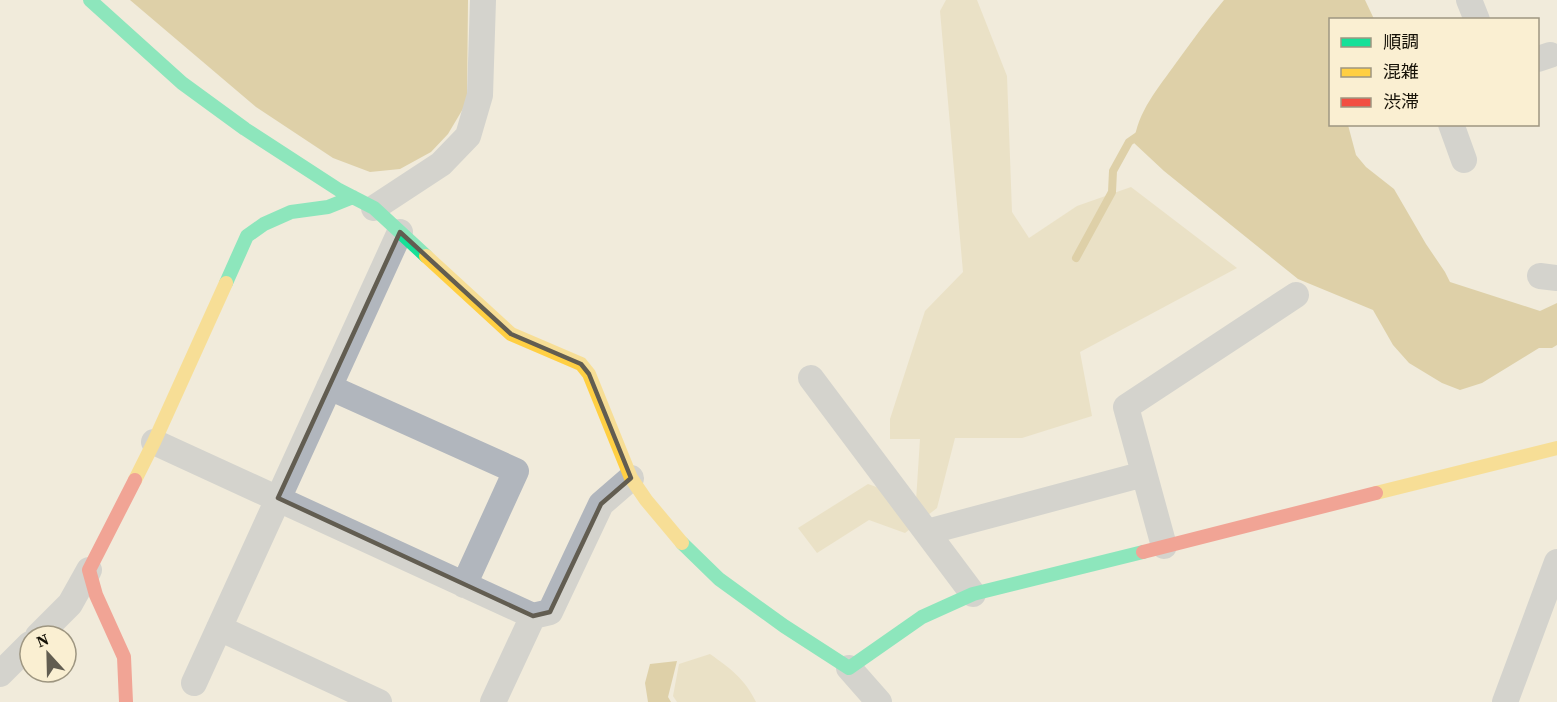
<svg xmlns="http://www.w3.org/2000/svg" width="1557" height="702" viewBox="0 0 1557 702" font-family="'Source Serif 4','Noto Sans JP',serif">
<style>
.green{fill:#e3d5ad}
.water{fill:#c7b06c}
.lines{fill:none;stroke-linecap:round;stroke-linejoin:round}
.stream{stroke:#c7b06c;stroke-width:8}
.street{stroke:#b1b6bd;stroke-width:26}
.fast{stroke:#16e098;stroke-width:14}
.slow{stroke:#ffcf43;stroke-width:14}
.jam{stroke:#f24e42;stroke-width:14}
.marked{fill:none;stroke:#625d51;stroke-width:4.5;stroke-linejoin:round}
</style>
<rect width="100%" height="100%" fill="#f1ebdb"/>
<!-- green -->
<path class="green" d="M946 0H977L1007 76 1012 212 1029 238 1077 206 1131 187 1237 268 1080 352 1092 416 1022 438H955L937 508 905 533 869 520 817 553 798 528 868 484 916 501 920 439H890V419L925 311 963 272 940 11Z
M710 654C730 668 745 679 756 702H677L673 696 679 664Z"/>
<!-- water -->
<path class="water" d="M130 0H468L467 102 448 134 431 152 400 169 370 172 333 158 256 107Z
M1224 0H1365L1374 19 1330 20V124L1348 125 1356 155 1366 167 1394 189 1426 244 1445 272 1450 282 1540 311 1557 303V345L1552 348H1539L1482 383 1460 390 1442 383 1409 363 1393 345 1373 310 1298 279 1164 171 1134 143C1137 112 1159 87 1176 63 1192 41 1207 20 1224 0Z
M677 661 668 697 671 702H648L645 683 650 664Z"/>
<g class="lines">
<!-- stream -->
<path class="stream" d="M1076 258 1112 192 1113 171 1129 142 1142 133"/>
<!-- street -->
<path class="street" d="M1469 0 1477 20
M1538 59 1550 55
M1451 124 1464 160
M374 208 441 164 468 136 480 95 483 0
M1540 276 1557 278
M811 378 973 594
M329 387 516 471 464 585
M154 442 533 616
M927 532 1144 474
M1164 546 1126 407 1296 295
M219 628 379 702
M38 636 70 604 89 570
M849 668 879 702
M0 674 30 644
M194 683 400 232
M493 702 533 616 550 612 601 504 631 478
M1505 702 1557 562"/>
<!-- fast -->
<path class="fast" d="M90 0 182 83 245 129 339 190 374 208 426 256
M226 283 247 236 264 224 291 212 328 207 353 197
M682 543 719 579 784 626 849 668 922 617 973 594 1143 552"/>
<!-- slow -->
<path class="slow" d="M426 256 511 334 581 364 589 374 631 478 646 500 682 543
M135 480 154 442 226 283
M1376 493 1557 448"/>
<!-- jam -->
<path class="jam" d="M1143 552 1376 493
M126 702 124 657 96 595 89 570 135 480"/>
</g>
<!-- marked area -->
<path d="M0 0H1557V702H0ZM400 232 511 334 581 364 589 374 631 478 601 504 550 612 533 616 278 498Z" fill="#f1ebdb" fill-opacity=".55" fill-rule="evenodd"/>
<path class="marked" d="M400 232 511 334 581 364 589 374 631 478 601 504 550 612 533 616 278 498Z"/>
<!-- legend -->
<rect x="1329" y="18" width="210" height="108" fill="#faefd2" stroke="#9e9681" stroke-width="1.5"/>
<rect x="1341" y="38" width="30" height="9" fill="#16e098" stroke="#9e9681" stroke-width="1.5"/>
<text x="1383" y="48" font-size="18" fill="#151107">順調</text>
<rect x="1341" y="68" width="30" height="9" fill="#ffcf43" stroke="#9e9681" stroke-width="1.5"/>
<text x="1383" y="78" font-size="18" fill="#151107">混雑</text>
<rect x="1341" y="98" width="30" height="9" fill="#f24e42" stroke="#9e9681" stroke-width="1.5"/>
<text x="1383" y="108" font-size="18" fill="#151107">渋滞</text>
<!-- north arrow -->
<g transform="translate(48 654) rotate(338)"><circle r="28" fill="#faefd2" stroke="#9e9681" stroke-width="1.5"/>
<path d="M0-4.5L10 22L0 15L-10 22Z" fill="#625d51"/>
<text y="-9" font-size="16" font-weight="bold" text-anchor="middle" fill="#151107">N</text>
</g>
</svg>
